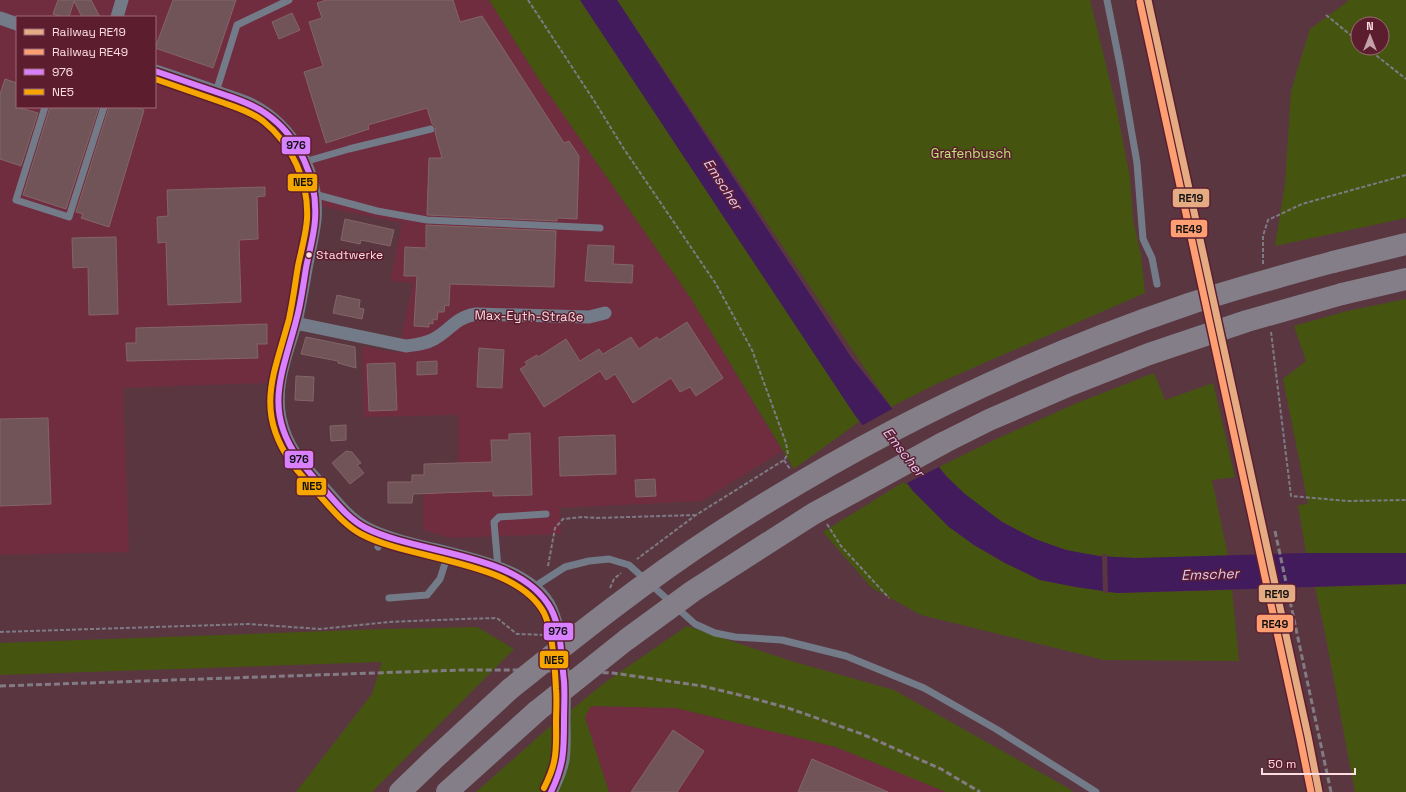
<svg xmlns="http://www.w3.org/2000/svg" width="1406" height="792" viewBox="0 0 1406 792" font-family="'Space Grotesk',sans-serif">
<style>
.built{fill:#702d40;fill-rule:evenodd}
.green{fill:#455510;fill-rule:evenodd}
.water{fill:#421b5c}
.pier{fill:#5a3740}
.building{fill:#715457;stroke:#836568}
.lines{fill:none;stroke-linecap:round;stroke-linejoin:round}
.path{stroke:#7d7a84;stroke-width:2;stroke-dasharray:4 2;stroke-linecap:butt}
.service{stroke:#737b88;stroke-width:7}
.minor{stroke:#737b88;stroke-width:13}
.motorway{stroke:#847e89;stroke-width:22}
.rail{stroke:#827b84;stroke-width:3;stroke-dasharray:6 3;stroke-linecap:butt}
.motorway-bridge{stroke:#847e89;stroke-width:22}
.bus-1-casing{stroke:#5c1e2f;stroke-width:9}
.bus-2-casing{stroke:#5c1e2f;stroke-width:9}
.bus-1{stroke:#d880ff;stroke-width:6}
.bus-2{stroke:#f7a600;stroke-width:6}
.rail-1-casing{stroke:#5c1e2f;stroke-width:10}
.rail-2-casing{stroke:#5c1e2f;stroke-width:10}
.rail-1{stroke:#e5ac83;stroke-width:7}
.rail-2{stroke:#fd9f72;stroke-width:7}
.bus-dot{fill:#fddce2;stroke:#5c1e2f;stroke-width:1.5}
.labels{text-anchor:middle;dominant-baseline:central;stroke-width:3;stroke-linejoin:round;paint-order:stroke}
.bus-label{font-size:12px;fill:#fddce2;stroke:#5c1e2f;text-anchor:start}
.park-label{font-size:13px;fill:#bde875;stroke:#5c1e2f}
.street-label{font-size:13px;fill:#fddce2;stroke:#5c1e2f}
.water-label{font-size:14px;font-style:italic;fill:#ddc9f3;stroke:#5c1e2f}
.line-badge{stroke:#5c1e2f;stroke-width:1.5}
.pale-badge-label{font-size:11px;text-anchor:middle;font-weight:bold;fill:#111}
</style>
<rect width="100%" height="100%" fill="#5a3740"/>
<!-- built -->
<path class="built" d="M0 0H489L534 72 690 297 782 451 702 501 560 508 561 534 450 538 423 530 424 464 458 463V415L364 417 362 346 398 353 413 283 390 281 402 223 332 209 305 201V216L284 325 266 383 123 388 129 552 0 555ZM17 17H155V107H17Z
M591 706 676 708 836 747 946 792H609L585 717Z"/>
<!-- green -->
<path class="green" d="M489 0H580L860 421 794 469 690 297 540 81Z
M617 0H1090L1116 106 1130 178 1133 220 1141 255 1145 293 936 384 891 407Z
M1348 0H1406V218L1275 246 1285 184 1291 91 1310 29 1347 2ZM1358 24H1382V48H1358Z
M1406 299V553H1306L1298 505 1308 504 1283 379 1306 361 1294 326 1347 311Z
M1154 373 1165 400 1213 383 1235 477 1212 480 1228 556C1186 557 1143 560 1101 556 1041 551 976 513 939 467L994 440 1077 403Z
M905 481 913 491 949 527 974 545 1005 563 1040 580 1076 587 1117 593 1232 590 1239 661 1104 660 921 615 872 588 823 532Z
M1406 584V792H1355L1325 633 1315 587Z
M687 626 791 661 894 690 1068 788 1073 792H946L836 747 676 708 591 706 585 717 609 792H557L567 769 571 710 607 681Z
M477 627 514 649 372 792H296L372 694 382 662 0 675V643L386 629Z
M555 722 553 767 545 792H476Z"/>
<!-- water -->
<path class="water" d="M580 0H617L851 357 946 476 965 494 1002 522 1035 539 1066 550 1099 556 1135 558 1306 553H1406V584L1117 593 1076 587 1040 580 1005 563 974 545 949 527 913 491 854 414Z"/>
<!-- pier -->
<path class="pier" d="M894 408 941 466 905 484 861 426Z
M1102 554H1107L1108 593H1103Z"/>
<!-- building -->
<path class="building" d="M58 0H91L100 17H82L74 1 69 17H62L53 14Z
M173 0H236L213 68 155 48Z
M326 0H453L460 22 482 16 564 143 569 141 579 156 577 219 557 218V221L427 215 429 158H442L435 132 436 127 432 124 427 108 368 125 369 129 326 143 304 72 323 66 309 22 322 18 317 3Z
M292 13 300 30 279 39 272 22Z
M5 79 17 83V107L38 113 21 166 0 159V94Z
M50 107H99L66 209 23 195Z
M109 107H136L144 110 109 227 81 218 83 214 76 212Z
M265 187V196L257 197 258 239 239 240 241 302 168 305 166 242 158 243 157 217 168 216 167 190Z
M345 219 394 230 390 246 361 240 360 244 341 240Z
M426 225 556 231 554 287 450 284 449 306 445 305 444 312H438L437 320 433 319V324L429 323V327L414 326 417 276H404L405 247 426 248Z
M116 237 118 314 89 315 88 267 73 268 72 238Z
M588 245 614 246 613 264 633 265 632 283 585 281Z
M337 295 360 300 359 308 364 309 362 319 333 313Z
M687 322 723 378 696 396 690 387 680 392 671 378 633 403 615 374 606 380 600 371 544 407 520 369 527 365 525 362 537 355 538 357 566 339 580 361 599 349 603 354 631 337 639 349 657 337 659 340Z
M267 324V344H257L258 358 127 361 126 343H136V328Z
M306 337 355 347 356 368 338 363V361L301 354Z
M479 348 504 350 502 388 477 387Z
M437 361V374L417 375V362Z
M395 363 397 410 369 411 367 364Z
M296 376 314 377 313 401 295 400Z
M48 418 51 504 0 506V419Z
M346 425V440L331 441 330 426Z
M530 433 532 495 493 496V491L413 494 412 503H388V482H412V475H424V464L492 462 491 440H509V434Z
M615 435 616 474 560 476 559 437Z
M346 451 352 452 361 463 357 465 364 473 350 484 332 463Z
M655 479 656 496 636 497 635 480Z
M673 730 704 751 677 792H631Z
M812 759 888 792H798Z"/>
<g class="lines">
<!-- path -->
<path class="path" d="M528 0 593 99 624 149 716 284 752 350 786 443 788 454 784 460 696 515 637 559
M1326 15 1358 41
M1367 48 1406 79
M1263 264V236L1268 220 1302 204 1406 175
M1271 332 1291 496 1348 501 1406 500
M784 460 790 469
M827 524 841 546 889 598
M548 566 555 528 563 519 583 517 596 518 695 515
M610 588 614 579 621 573
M0 632 249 624 320 629 389 622 463 619 497 618 517 634 547 635"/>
<!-- service -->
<path class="service" d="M1107 0 1120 65 1137 163 1143 239 1152 258 1157 284
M216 92 237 25 289 0
M45 107 16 200 69 217 104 107
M304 162 349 149 431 129
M314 194 377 211 427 220 600 228
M378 547 383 536
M498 568 494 522 499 517 546 514
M534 587 565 567 589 561 609 559 629 565 695 624 715 633 735 637 782 640 846 656 924 688 996 729 1096 792
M389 598 427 595 440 579 448 554"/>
<!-- minor -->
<path class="minor" d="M117 17 122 0
M0 18 17 24
M155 71C178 79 202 86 225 95 234 98 244 101 252 105 293 126 319 174 315 220 313 236 309 253 306 269 303 286 300 304 296 322 287 353 273 385 280 418 286 447 301 463 320 484 334 499 347 518 366 528 414 554 527 555 551 609 560 630 561 654 563 676 565 691 564 706 564 720 564 733 565 747 563 760 561 771 556 782 551 792
M295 323 406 346C416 345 425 344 434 339 452 329 454 318 476 314L589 317 605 313"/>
<!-- motorway -->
<path class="motorway" d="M1333 262 1406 244
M1342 294 1406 279
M400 792 433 760 510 689
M447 792 537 711"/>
<!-- rail -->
<path class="rail" d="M1275 531 1331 792
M0 686 461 670H520L613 673 702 686 748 697 788 708 862 734 941 769 980 792"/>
<!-- motorway-bridge -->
<path class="motorway-bridge" d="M510 689C577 635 645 581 717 534 864 438 1023 360 1189 304 1237 288 1285 275 1333 262
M537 711 626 640 693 591 813 514 945 442 989 420 1070 385 1149 354 1247 321 1342 294"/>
<defs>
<path id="bus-1" d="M155 71C178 79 202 87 225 95 239 100 252 104 265 113 299 136 318 179 315 220 314 236 309 252 306 268 303 286 301 304 296 321 283 372 263 409 298 458 305 468 314 478 323 488 336 502 348 519 366 528 419 555 520 552 551 609 562 630 561 658 564 681 565 694 564 707 564 721 564 750 564 765 551 792"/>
<path id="bus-2" d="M155 79C178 87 201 95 224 103 238 108 251 112 263 121 292 144 309 182 307 219 306 235 301 251 298 266 295 284 293 301 289 319 275 372 254 410 291 462 299 474 310 484 319 495 332 509 344 525 361 534 411 561 516 560 544 613 553 631 555 668 556 689 557 700 556 712 556 723 556 736 557 749 554 762 552 771 548 780 544 788"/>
</defs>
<!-- bus-1 casing -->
<use href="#bus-1" class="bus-1-casing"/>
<!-- bus-2 casing -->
<use href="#bus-2" class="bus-2-casing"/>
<!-- bus-1 -->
<use href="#bus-1" class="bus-1"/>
<!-- bus-2 -->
<use href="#bus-2" class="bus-2"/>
<defs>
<path id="rail-1" d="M1148 0 1308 736 1319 792"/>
<path id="rail-2" d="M1140 2 1300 738 1311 792"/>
</defs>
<!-- rail-1 casing -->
<use href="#rail-1" class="rail-1-casing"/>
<!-- rail-2 casing -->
<use href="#rail-2" class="rail-2-casing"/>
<!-- rail-1 -->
<use href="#rail-1" class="rail-1"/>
<!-- rail-2 -->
<use href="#rail-2" class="rail-2"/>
</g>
<!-- markers -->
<circle class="bus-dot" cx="309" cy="255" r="3.5"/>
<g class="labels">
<!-- bus labels -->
<g class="bus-label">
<text x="316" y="255">Stadtwerke</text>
</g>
<!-- park labels -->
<g class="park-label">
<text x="971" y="153">Grafenbusch</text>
</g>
<!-- street labels -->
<g class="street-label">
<text transform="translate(529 316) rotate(1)">Max-Eyth-Straße</text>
</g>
<!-- water labels -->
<g class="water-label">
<text transform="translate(723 184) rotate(57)">Emscher</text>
<text transform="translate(904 452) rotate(52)">Emscher</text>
<text transform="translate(1210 574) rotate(-2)">Emscher</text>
</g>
</g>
<g class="line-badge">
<rect x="281" y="136" width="30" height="19" rx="4" fill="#d880ff"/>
<rect x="287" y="173" width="31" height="19" rx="4" fill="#f7a600"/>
<rect x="1172" y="188" width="38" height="20" rx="4" fill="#e5ac83"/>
<rect x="1170" y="219" width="38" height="19" rx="4" fill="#fd9f72"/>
<rect x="284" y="450" width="30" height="19" rx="4" fill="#d880ff"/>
<rect x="296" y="477" width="31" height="19" rx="4" fill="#f7a600"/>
<rect x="1258" y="584" width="38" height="19" rx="4" fill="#e5ac83"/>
<rect x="1256" y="614" width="38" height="19" rx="4" fill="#fd9f72"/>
<rect x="543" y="622" width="31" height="19" rx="4" fill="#d880ff"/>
<rect x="539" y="650" width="30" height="19" rx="4" fill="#f7a600"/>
</g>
<g class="pale-badge-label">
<text x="296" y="149">976</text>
<text x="303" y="186">NE5</text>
<text x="1191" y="202">RE19</text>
<text x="1189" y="233">RE49</text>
<text x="299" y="463">976</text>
<text x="312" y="490">NE5</text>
<text x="1277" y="598">RE19</text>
<text x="1275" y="628">RE49</text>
<text x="558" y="635">976</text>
<text x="554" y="664">NE5</text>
</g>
<!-- legend -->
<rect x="16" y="16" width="140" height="92" fill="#5c1e2f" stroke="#9c6a77"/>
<rect x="24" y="29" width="20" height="6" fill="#e5ac83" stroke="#9c6a77"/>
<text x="52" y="36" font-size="12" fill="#fddce2">Railway RE19</text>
<rect x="24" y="49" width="20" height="6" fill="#fd9f72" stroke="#9c6a77"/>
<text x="52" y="56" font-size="12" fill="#fddce2">Railway RE49</text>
<rect x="24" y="69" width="20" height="6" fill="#d880ff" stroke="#9c6a77"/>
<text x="52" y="76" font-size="12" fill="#fddce2">976</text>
<rect x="24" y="89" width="20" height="6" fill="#f7a600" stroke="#9c6a77"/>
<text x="52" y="96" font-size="12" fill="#fddce2">NE5</text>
<!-- north arrow -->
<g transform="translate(1370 36)"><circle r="19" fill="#5c1e2f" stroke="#9c6a77"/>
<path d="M0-3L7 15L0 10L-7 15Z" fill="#c4a2a9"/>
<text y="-6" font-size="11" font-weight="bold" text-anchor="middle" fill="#fddce2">N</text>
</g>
<!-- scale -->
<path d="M1262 768v6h93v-6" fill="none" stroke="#fddce2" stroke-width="2"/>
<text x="1268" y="768" font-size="12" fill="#fddce2" stroke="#5c1e2f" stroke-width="3" paint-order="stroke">50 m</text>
</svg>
